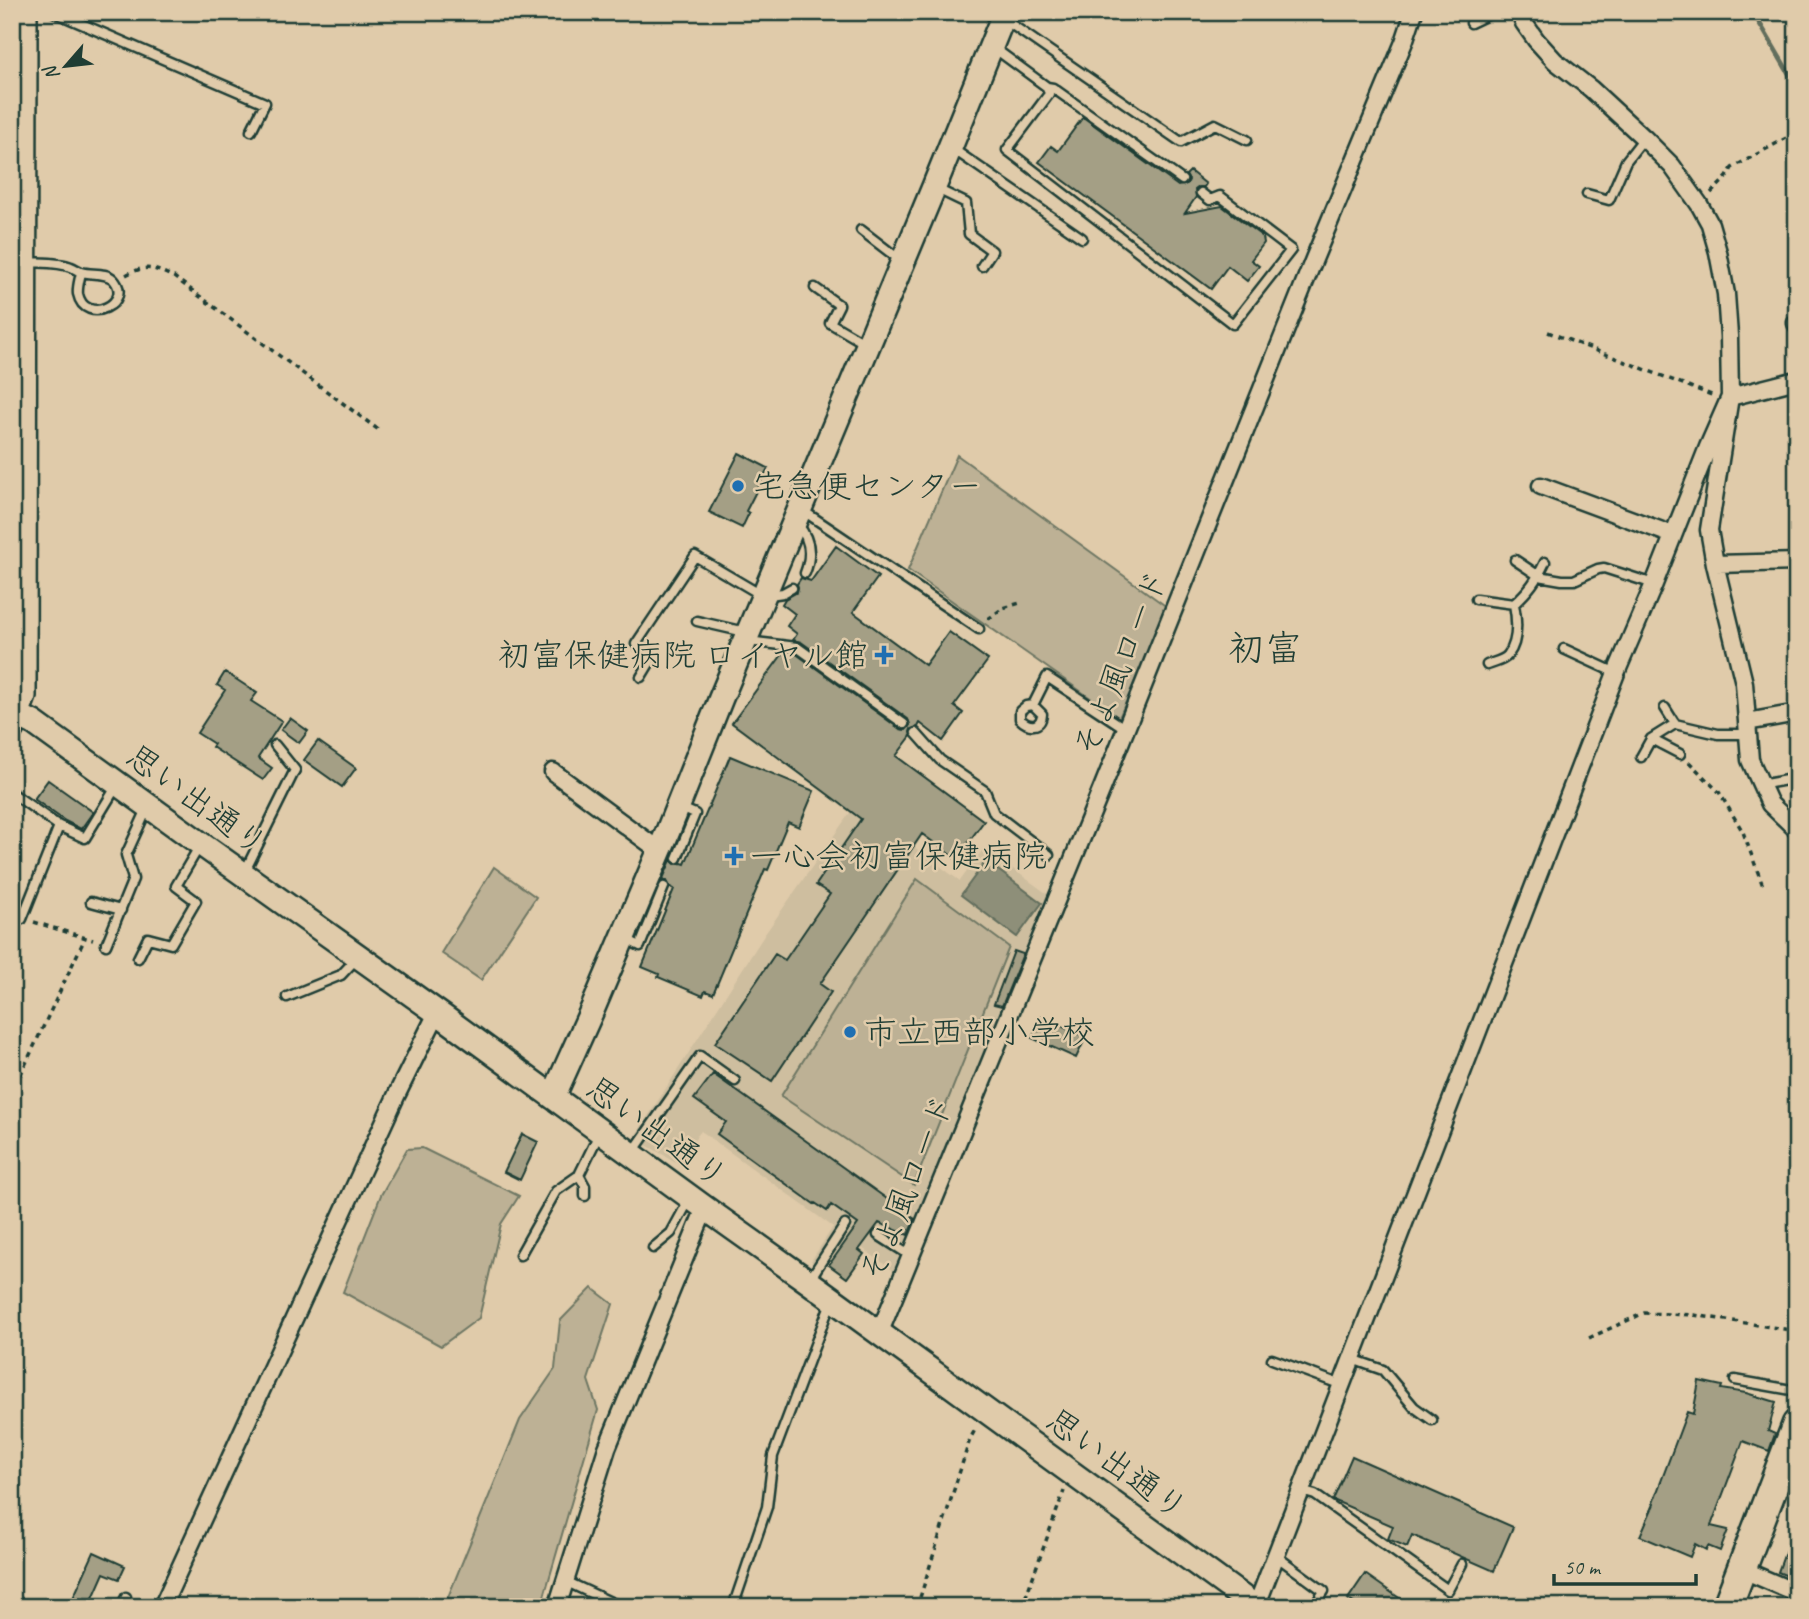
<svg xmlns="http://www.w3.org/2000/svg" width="1809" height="1619" viewBox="0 0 1809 1619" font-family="Caveat,'Klee One',sans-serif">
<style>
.built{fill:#cebe9f}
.green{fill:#bdb195;stroke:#6e7764;stroke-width:2}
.water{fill:#8e8f79;stroke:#626e5d;stroke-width:2}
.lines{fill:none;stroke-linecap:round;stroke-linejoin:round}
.stream{stroke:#626e5d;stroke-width:5}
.building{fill:#a49f85;stroke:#1f3d34;stroke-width:2}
.lane-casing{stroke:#1f3d34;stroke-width:13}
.street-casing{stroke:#1f3d34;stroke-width:21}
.secondary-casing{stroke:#1f3d34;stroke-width:28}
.highway-casing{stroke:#1f3d34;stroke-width:33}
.path{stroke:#1f3d34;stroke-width:3.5;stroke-dasharray:5 5;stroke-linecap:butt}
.lane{stroke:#e0cbaa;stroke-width:8}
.street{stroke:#e0cbaa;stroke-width:16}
.secondary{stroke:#e0cbaa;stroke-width:23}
.highway{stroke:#e0cbaa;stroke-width:28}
.poi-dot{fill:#1f6fb2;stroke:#e0cbaa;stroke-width:2.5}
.labels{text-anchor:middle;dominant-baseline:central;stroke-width:5;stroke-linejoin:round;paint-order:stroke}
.poi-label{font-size:33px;fill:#1f3d34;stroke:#e0cbaa;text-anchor:start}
.street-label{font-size:33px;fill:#1f3d34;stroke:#e0cbaa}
.quarter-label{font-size:37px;fill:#1f3d34;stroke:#e0cbaa}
</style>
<rect width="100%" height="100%" fill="#e0cbaa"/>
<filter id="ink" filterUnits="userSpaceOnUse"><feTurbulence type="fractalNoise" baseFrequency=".0143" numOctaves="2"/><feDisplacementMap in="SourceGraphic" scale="14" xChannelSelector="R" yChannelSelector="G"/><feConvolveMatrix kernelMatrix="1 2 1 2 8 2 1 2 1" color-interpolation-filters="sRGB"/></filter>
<g filter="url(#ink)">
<!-- built -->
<path class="built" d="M856 804 960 881 984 848 1053 898 898 1274 847 1237 824 1268 811 1261 833 1227 701 1131 676 1162 634 1138 765 934Z"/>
<!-- green -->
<path class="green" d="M957 455 1167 607 1119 718 908 570Z
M494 867 536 897 481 980 441 953Z
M917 879 1009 947 914 1185 781 1096Z
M422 1148 519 1196 501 1224 479 1318 441 1346 343 1292 381 1195 407 1149Z
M592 1288 613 1304 588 1380 598 1410 541 1607H444L520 1420 555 1369 560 1321Z"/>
<!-- water -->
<path class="water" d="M986 861 1042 903 1017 937 961 895Z"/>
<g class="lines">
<!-- stream -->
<path class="stream" d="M1753 12 1797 87"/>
</g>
<!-- building -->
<path class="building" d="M1083 117 1178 186 1187 184 1189 180 1186 175 1190 171 1206 184 1204 187H1199L1195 190 1196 197 1185 213 1222 206 1263 237 1264 243 1251 260 1259 266 1247 281 1228 266 1211 289 1039 162 1051 146 1058 151Z
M739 453 768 468 746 511 749 513 742 528 709 512Z
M836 546 878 577 853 612 925 665 949 632 988 660 954 706 963 713 943 741 920 723 918 727 911 729 910 732 911 736 896 756 984 821 956 859 922 834 820 984 831 992 772 1081 715 1043 775 954 785 960 830 894 816 885 861 819 732 723 784 652 795 653 900 729 906 730 910 725 908 719 801 642 793 640 797 634 787 626 795 614 782 604 785 599 797 592 798 587 797 584 801 578 811 581Z
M225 672 257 693 251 701 282 721 258 758 272 768 263 780 212 747 214 744 197 733 225 690 217 685Z
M290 718 308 731 299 743 281 730Z
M318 741 356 768 342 787 304 760Z
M730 756 814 791 799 827 788 822 768 870 765 869 713 994 705 991 703 996 658 977 659 974 642 967 674 889 670 887 667 881H662L671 860 675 864 682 863 685 864Z
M48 780 93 812 81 829 65 821 34 799Z
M1014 951 1023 954 1002 1006 994 1004Z
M1041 1017 1086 1037 1076 1058 1032 1038Z
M713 1074 915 1219 908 1235 879 1223 859 1250 864 1254 847 1278 829 1265 858 1224 831 1205 827 1211 815 1203 814 1204 717 1134 726 1122 694 1099Z
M522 1134 538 1142 520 1180 504 1172Z
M1699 1381 1722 1386 1721 1389 1746 1393 1776 1402 1768 1431 1775 1434 1769 1451 1743 1441 1711 1526 1728 1530 1720 1551 1708 1546 1706 1550 1695 1544 1690 1557 1640 1536 1654 1504 1653 1503 1687 1412 1693 1414Z
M1352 1456 1513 1527 1494 1571 1412 1535 1407 1547 1388 1539 1393 1526 1333 1500Z
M1795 1525 1797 1526V1580L1778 1572Z
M94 1552 125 1566 119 1579 104 1573 89 1607H69Z
M1365 1574 1412 1607H1359L1348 1599Z"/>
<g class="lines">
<defs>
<path id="lane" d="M54 12 265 103 251 131
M1005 20 1181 142 1215 124 1247 140
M1471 23 1494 12
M994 48 1047 87
M953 149 1082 238
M1182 180 1053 88 1047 87 1049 94 1007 150 1233 324 1291 250 1220 196 1210 200 1201 193
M937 189 966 203 969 234 992 251 982 266
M1587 194 1609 200 1626 161 1644 138
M861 230 900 260
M28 262C41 263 59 262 71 267 74 268 78 271 81 272 91 275 106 272 113 279 135 302 85 327 78 294 77 287 80 279 81 272
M815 288 839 305 830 323 866 344
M802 510 979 629
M797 524C811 539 812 555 805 573
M1515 560 1539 576 1562 580H1574L1598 569 1604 568 1654 584
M1476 599 1514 604
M697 621 745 632
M748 641 797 647 904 724
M1564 649 1616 673
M1487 665C1494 662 1503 661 1508 655 1519 641 1517 620 1514 604 1529 590 1536 581 1545 562
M641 677 653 657 636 644 695 556 763 596 783 593 792 588
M1033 705 1042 714C1041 729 1028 727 1020 719V711L1026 706 1033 705 1047 677 1126 729
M1665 708 1675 724
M916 733 940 760 985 791 994 813 1049 855
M1680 754 1651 739 1675 724 1718 734H1749
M1641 757 1651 739
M1760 785 1797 778
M12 793 59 826 85 838 116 787
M677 858 695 814 681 808
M245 871 295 770 275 745
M91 902 121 910
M22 919 59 826
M626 939 640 946 664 887
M106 945 133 879 126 855 147 809
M138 958 148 938 171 944 196 901 176 886 199 847
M287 997 341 975 356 959
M633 1152 700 1056 735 1081
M579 1175 585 1186V1196
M878 1235 911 1256
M653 1248 671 1233 689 1200
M520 1255 556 1191 579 1175 599 1134
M810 1279 845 1225
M1272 1359 1342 1385
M1352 1359 1383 1370 1414 1407 1432 1420
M1735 1380 1797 1391
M1301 1491 1315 1495 1448 1590 1462 1564
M1276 1556 1324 1591 1314 1607
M565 1581 621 1607
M121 1607 126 1597
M733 1607 767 1507 773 1456 831 1302"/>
<path id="street" d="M1520 12 1524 23 1536 40 1555 61 1591 89 1644 138 1672 166 1699 204 1710 224 1718 252 1726 294 1729 336 1730 397 1709 530 1715 564 1744 683 1750 760 1770 804 1797 830
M1796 323 1797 326
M1541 486 1673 535
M1715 564 1797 562
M1747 722 1797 713
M553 772 660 851
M879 1334 1103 786 1314 259 1404 42 1414 12
M1741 1569 1797 1593
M162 1607 397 1094 437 1013
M557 1607 607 1448 705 1208
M1256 1607 1616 673 1654 584 1708 447 1730 397 1797 380"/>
<path id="secondary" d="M12 712 34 723 201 844 445 1018 705 1208 809 1282 1256 1607
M12 728 24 696 25 12
M553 1097 593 1008 668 831 721 698 934 187 1005 12"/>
<path id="highway" d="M1727 1607 1797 1424"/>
</defs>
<!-- lane casing -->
<use href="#lane" class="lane-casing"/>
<!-- street casing -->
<use href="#street" class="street-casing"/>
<!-- secondary casing -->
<use href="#secondary" class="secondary-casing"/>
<!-- highway casing -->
<use href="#highway" class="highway-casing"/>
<!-- path -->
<path class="path" d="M1711 193 1727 177 1732 168 1797 132
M126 275C147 264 153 268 174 277L380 431
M1548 332 1714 396
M988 619 1003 608 1020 603
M1689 762 1719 792 1743 832 1763 886
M34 922 93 940
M12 942 17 930
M12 1093 85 938
M1589 1338 1644 1313 1694 1315 1797 1331
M917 1607 970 1439 976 1428
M1022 1607 1064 1491"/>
<!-- lane -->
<use href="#lane" class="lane"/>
<!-- street -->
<use href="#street" class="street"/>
<!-- secondary -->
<use href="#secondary" class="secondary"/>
<!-- highway -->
<use href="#highway" class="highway"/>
</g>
</g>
<!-- markers -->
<g class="poi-dot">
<circle cx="738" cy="486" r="7"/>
<path d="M880.5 644.5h7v7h7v7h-7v7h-7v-7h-7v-7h7z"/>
<path d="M730.5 845.5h7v7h7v7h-7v7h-7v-7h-7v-7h7z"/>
<circle cx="850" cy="1032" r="7"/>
</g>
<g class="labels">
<!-- poi labels -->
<g class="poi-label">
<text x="752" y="486">宅急便センター</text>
<text x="868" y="655" text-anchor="end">初富保健病院 ロイヤル館</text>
<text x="750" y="856">一心会初富保健病院</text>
<text x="864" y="1032">市立西部小学校</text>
</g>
<!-- street labels -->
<g class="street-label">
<text transform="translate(1121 663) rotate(-68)">そよ風ロード</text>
<text transform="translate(197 800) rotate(36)">思い出通り</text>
<text transform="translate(657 1132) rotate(36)">思い出通り</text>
<text transform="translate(907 1188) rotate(-68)">そよ風ロード</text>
<text transform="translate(1117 1464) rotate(36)">思い出通り</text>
</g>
<!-- quarter labels -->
<g class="quarter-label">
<text x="1265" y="648">初富</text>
</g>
</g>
<!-- margin -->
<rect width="1809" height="1619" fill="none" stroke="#e0cbaa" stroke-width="42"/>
<rect x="21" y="21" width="1767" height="1577" fill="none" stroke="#1f3d34" stroke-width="2.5" filter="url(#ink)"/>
<!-- north arrow -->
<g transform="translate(66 66) rotate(242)" stroke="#e0cbaa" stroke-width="5" paint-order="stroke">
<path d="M0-5L12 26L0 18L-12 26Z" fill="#1f3d34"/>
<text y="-10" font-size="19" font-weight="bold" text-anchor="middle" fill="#1f3d34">N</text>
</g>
<!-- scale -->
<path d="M1554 1574v10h142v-10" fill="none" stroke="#1f3d34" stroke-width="3.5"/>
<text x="1564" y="1574" font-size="21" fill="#1f3d34" stroke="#e0cbaa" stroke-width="5" paint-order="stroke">50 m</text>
</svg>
